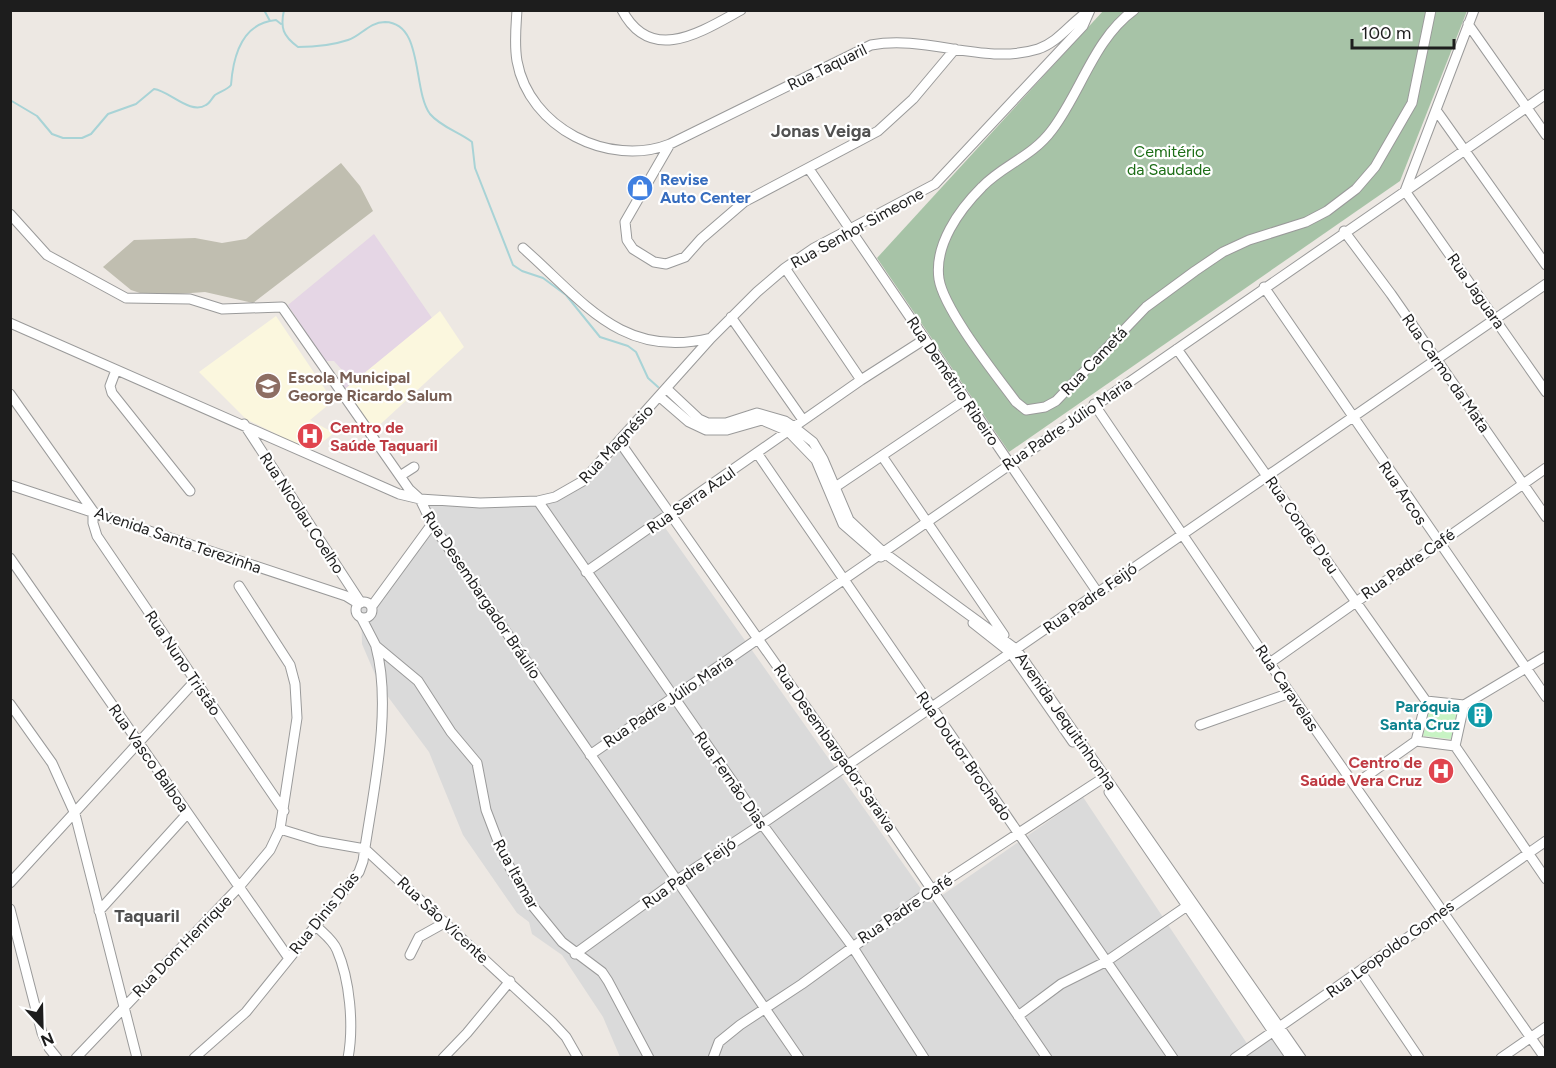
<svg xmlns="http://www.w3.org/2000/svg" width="1556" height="1068" viewBox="0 0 1556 1068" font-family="Figtree,sans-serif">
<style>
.residential{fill:#dadada}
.industrial{fill:#e5d6e5}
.education{fill:#fbf7de}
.construction{fill:#c0beb0}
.cemetery{fill:#a7c3a7}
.park{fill:#c8f3c4}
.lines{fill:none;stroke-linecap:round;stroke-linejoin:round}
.stream{stroke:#a8d3d6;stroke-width:2}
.minor-casing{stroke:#9a9a9a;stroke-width:11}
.minor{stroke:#fff;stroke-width:9}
.labels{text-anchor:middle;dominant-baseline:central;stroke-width:4.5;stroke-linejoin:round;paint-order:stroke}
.street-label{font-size:16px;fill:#1d1d1d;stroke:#fff}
.park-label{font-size:16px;fill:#1d6e17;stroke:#fff}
.shop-label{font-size:16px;font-weight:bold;fill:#366cbe;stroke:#fff;text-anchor:start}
.education-label{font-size:16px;font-weight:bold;fill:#785e54;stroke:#fff;text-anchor:start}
.health-label{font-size:16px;font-weight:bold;fill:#be3a42;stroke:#fff;text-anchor:start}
.culture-label{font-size:16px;font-weight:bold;fill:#0d838f;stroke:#fff;text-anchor:end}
.neighbourhood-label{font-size:18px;font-weight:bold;fill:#505050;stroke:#fff}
</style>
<rect width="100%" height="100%" fill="#ede8e3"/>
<!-- residential -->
<path class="residential" d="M623 441 671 514 661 522 931 903 1083 797 1248 1045 1277 1026 1298 1057H620L603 1017 562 955 532 934 529 922 517 913 463 835 429 752 380 686 362 644 361 606 380 597 428 529 426 500 537 499 574 486 609 463Z"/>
<!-- industrial -->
<path class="industrial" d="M374 234 432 318 345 389 337 379 342 370 334 361H324L288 305Z"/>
<!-- education -->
<path class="education" d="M440 311 464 347 372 432 353 405 354 398 345 389Z
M276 316 333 401 310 420 334 433 311 451 246 419 199 372Z"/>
<!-- construction -->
<path class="construction" d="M341 163 360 186 373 211 253 303 205 292 149 296 131 290 103 267 134 240 195 238 222 243 246 239Z"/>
<!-- cemetery -->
<path class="cemetery" d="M1103 11H1467L1400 181 1009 452 877 258Z"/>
<!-- park -->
<path class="park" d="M1430 707 1457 710 1451 739 1423 736Z"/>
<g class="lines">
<!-- stream -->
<path class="stream" d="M264 10 270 21
M284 10C280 28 283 36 298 47 314 47 333 45 348 40 361 36 369 22 385 22 424 23 412 89 430 114 441 127 459 132 472 142L475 168 513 265 522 271 543 278 566 295 600 337 628 346 636 352 648 378 658 387
M10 100 37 116 52 134 63 138H82L91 134 108 114 136 104 154 89C170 91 190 115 206 105 210 103 212 98 215 95 221 91 227 90 231 85 233 57 242 23 276 20L281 24"/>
<defs>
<path id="minor" d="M517 10C516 27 514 44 517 61 529 128 609 168 670 144L871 45C926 34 984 66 1038 49 1059 42 1071 22 1090 10
M622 10C651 65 701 32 741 10
M1134 10C1094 39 1081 92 1052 130 1032 157 1003 165 982 187 959 210 934 245 939 279 944 310 996 375 1016 402L1026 410 1045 407 1056 401 1146 307 1195 271 1223 252 1249 240 1306 222 1327 211 1356 189 1375 167 1412 103 1431 10
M1474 10 1405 191 1546 392
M1468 24 1546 135
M1436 110 1546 265
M670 144 625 222 627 240 633 249 654 262 666 264 685 257 701 239 744 202 878 131 913 99 955 49
M809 169 1098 593
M10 214 47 255 126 298 190 299 222 309 282 307 409 489 420 499 432 524 799 1058
M1344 231 1391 294 1546 517
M523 248C583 301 622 360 711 338
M785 268 861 380
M1264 287 1546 697
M731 317 803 420
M10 323 399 494 420 499 480 503 538 501 555 497 583 481 711 338 757 292 785 268 814 248 935 184 1083 26 1090 10
M1177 349 1426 701
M116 370 110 386 112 393 190 491
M667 389 699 419 708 423H726L757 413 785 421 794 427 813 442 823 459 849 520 883 552 1016 649 1301 1058
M10 394 93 511
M660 397 689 422 706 430H727L762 420 788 431 816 460 843 524 881 557
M1094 404 1290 693 1545 1058
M244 424 361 603
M619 441 846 764 1047 1058
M757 453 1173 1058
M882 456 1004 635
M400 476 414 467
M10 485 346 596 359 604
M831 490 966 399
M538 501 762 824 852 946 924 1058
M93 511V523L97 536 284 811
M10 558 288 957
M586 572 861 380 925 339
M356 610a8 8 0 1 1 16 0a8 8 0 1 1-16 0Z
M372 606 432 524
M362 619 376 646 418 681 451 732 477 763 486 810 494 831 505 859 531 904 562 942 602 972 608 981 649 1058
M973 623 1011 653 1073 742
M1271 662 1546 468
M1426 701 1464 705 1455 746 1416 741Z
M10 704 52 763 75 814 137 1058
M1464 705 1546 656
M1200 725 1290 693
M1455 746 1546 879
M590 755 1546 94
M1354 785 1416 741
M1109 792 1291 1058
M280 829 319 841 365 849 552 1022 566 1037 578 1058
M10 883 195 681
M10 909 42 1033 49 1048 57 1058
M99 911 187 814
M316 926C323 933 333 940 337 950 350 980 354 1026 348 1058
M575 954 677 880 762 824 1546 284
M410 955 419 937 446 922
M1360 971 1419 1058
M1018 1016 1061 984 1107 961 1190 904
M76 1058 239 887 270 850 280 829 297 718 295 684 290 665 239 586
M194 1058 246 1012 359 872 363 861C372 796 393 710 376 647
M443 1058 467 1033 510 981
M713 1058 719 1042 740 1025 802 984 933 889 1100 780
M1235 1058 1546 841
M1501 1058 1546 1027"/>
</defs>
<!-- minor casing -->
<use href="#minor" class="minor-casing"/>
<!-- minor -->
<use href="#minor" class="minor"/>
</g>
<!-- icons -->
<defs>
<symbol id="shop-disc" viewBox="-11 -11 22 22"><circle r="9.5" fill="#3f7fe0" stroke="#fff"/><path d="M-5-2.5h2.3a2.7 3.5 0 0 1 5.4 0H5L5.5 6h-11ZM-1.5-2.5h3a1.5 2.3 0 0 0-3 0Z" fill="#fff"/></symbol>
<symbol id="school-disc" viewBox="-11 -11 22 22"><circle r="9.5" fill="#8d6e63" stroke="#fff"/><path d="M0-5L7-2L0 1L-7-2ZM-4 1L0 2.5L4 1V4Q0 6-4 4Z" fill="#fff"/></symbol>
<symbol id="hospital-disc" viewBox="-11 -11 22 22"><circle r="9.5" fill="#e0444e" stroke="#fff"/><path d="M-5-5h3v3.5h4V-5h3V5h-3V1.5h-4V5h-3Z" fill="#fff"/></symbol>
<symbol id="building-disc" viewBox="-11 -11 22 22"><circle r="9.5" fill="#0f9aa8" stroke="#fff"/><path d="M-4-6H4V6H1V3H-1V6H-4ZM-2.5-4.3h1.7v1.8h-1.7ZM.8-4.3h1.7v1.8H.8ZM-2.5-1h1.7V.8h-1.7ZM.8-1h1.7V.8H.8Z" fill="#fff"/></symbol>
</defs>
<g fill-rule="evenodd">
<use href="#shop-disc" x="625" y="173" width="30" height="30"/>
<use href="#school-disc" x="253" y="371" width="30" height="30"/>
<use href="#hospital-disc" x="295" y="421" width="30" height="30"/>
<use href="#building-disc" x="1465" y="700" width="30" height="30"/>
<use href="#hospital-disc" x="1426" y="756" width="30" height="30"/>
</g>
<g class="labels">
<!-- street labels -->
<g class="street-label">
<text transform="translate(827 67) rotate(-26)">Rua Taquaril</text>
<text transform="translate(857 228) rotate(-29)">Rua Senhor Simeone</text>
<text transform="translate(1476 291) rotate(55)">Rua Jaguara</text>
<text transform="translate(1094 361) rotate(-46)">Rua Cametá</text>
<text transform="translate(1446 373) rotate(55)">Rua Carmo da Mata</text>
<text transform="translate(953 381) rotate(56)">Rua Demétrio Ribeiro</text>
<text transform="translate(1067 424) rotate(-34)">Rua Padre Júlio Maria</text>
<text transform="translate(616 444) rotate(-47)">Rua Magnésio</text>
<text transform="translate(1403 493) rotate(56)">Rua Arcos</text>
<text transform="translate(691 500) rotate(-35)">Rua Serra Azul</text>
<text transform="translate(302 513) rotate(57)">Rua Nicolau Coelho</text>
<text transform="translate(1302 525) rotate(55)">Rua Conde D'eu</text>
<text transform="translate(178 540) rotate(19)">Avenida Santa Terezinha</text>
<text transform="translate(1408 564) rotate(-35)">Rua Padre Café</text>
<text transform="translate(482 595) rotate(56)">Rua Desembargador Bráulio</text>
<text transform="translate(1090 598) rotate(-35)">Rua Padre Feijó</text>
<text transform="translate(183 663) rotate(56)">Rua Nuno Tristão</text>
<text transform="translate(1287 688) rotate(56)">Rua Caravelas</text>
<text transform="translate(668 701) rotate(-34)">Rua Padre Júlio Maria</text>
<text transform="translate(1066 721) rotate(55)">Avenida Jequitinhonha</text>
<text transform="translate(835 748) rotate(55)">Rua Desembargador Saraiva</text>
<text transform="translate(964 756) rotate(55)">Rua Doutor Brochado</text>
<text transform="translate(149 758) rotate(55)">Rua Vasco Balboa</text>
<text transform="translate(731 780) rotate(55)">Rua Fernão Dias</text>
<text transform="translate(689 873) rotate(-35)">Rua Padre Feijó</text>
<text transform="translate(516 874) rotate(61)">Rua Itamar</text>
<text transform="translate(905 909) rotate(-34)">Rua Padre Café</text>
<text transform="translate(324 913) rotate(-51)">Rua Dinis Dias</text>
<text transform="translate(443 920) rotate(43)">Rua São Vicente</text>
<text transform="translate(182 946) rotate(-46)">Rua Dom Henrique</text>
<text transform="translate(1390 949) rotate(-36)">Rua Leopoldo Gomes</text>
</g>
<!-- park labels -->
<g class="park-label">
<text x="1169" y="151">Cemitério<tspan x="1169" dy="18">da Saudade</tspan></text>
</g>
<!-- shop labels -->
<g class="shop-label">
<text x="660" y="179">Revise<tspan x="660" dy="18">Auto Center</tspan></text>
</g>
<!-- education labels -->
<g class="education-label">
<text x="288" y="377">Escola Municipal<tspan x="288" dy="18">George Ricardo Salum</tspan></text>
</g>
<!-- health labels -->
<g class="health-label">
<text x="330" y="427">Centro de<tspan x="330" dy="18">Saúde Taquaril</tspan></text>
<text x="1422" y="762" text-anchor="end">Centro de<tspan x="1422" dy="18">Saúde Vera Cruz</tspan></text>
</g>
<!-- culture labels -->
<g class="culture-label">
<text x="1460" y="706">Paróquia<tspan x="1460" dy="18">Santa Cruz</tspan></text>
</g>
<!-- neighbourhood labels -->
<g class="neighbourhood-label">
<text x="821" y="131">Jonas Veiga</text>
<text x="147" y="916">Taquaril</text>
</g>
</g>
<!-- border -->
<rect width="1556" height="1068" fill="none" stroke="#1d1d1d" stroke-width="24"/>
<!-- north arrow -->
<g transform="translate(42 1026) rotate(158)" stroke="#ffffff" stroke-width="4.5" paint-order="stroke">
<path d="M0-4.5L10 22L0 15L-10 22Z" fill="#1d1d1d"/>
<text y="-9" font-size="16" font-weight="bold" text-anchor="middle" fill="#1d1d1d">N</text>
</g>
<!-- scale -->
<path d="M1352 39v9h102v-9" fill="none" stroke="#1d1d1d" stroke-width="3"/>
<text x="1361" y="39" font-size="18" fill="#1d1d1d" stroke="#ffffff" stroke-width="4.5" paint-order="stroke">100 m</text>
</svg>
